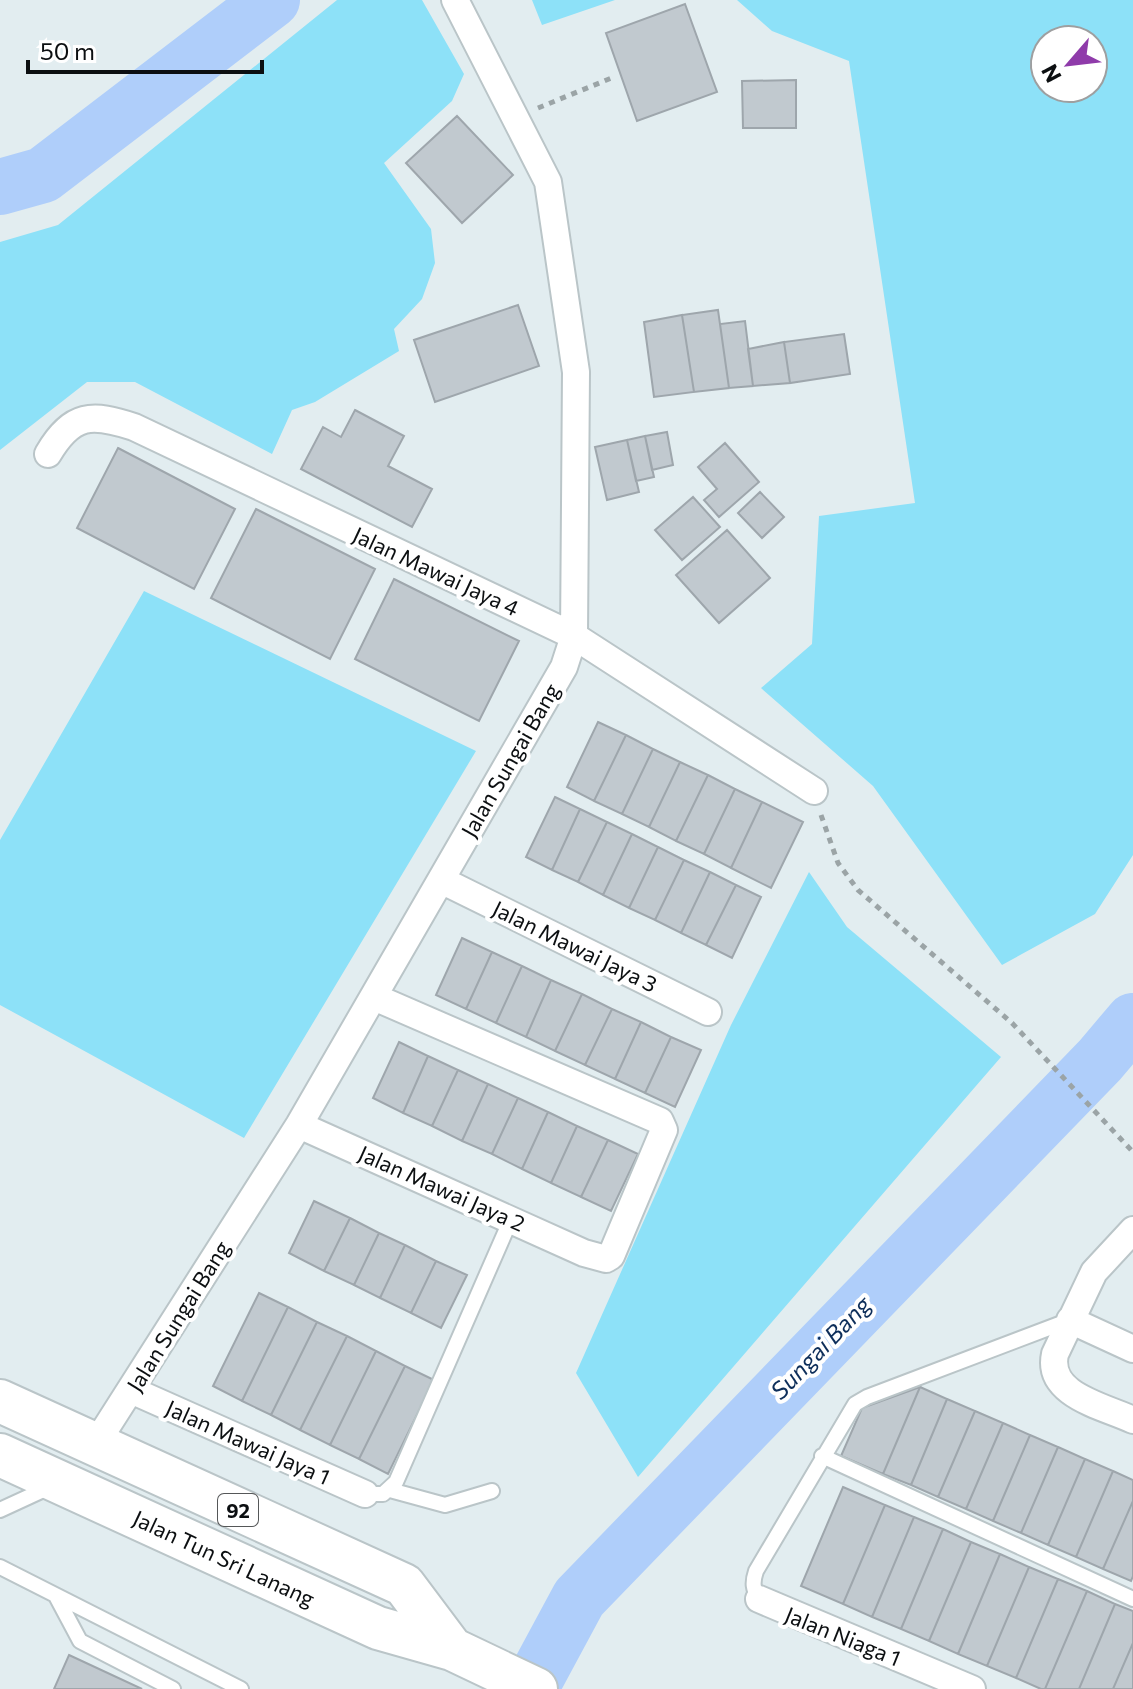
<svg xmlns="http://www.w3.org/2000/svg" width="1133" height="1689" viewBox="0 0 1133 1689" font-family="Commissioner,sans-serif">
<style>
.green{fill:#8de1f8;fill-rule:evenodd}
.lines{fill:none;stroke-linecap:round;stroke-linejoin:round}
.river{stroke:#afcefa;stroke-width:56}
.building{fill:#c1c9cf;stroke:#9ea6ac;stroke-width:2}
.lane-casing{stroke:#bac5c8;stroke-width:18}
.street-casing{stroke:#bac5c8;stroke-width:30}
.primary-casing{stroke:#bac5c8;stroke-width:46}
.path{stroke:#9ba4a6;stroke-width:5;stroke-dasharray:6 6;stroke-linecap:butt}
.lane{stroke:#fff;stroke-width:14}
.street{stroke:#fff;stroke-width:26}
.primary{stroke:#fff;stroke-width:42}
.labels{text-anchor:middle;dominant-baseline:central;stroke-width:8;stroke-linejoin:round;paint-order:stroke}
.shield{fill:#fff;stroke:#555758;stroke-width:2}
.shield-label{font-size:20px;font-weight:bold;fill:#0c0f11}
.street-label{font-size:22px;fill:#0c0f11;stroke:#fff}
.water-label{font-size:24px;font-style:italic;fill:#0d2e5a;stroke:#fff}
</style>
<rect width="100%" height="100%" fill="#e2edf0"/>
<!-- green -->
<path class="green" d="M337 0H422L464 74 452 101 384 163 431 229 435 263 422 299 394 329 399 351 315 402 292 410 272 454 135 382H87L0 450V242L58 225Z
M532 0H615L542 25Z
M737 0H1133V855L1095 914 1002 965 873 786 761 688 812 644 819 516 915 503 849 61 772 31ZM1045 40H1093V88H1045Z
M144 591 476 751 244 1138 0 1005V840Z
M809 872 847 927 1001 1057 638 1477 576 1373 731 1025Z"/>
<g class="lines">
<!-- river -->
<path class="river" d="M0 187 43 175 272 0
M530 1689 579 1598 1100 1060 1133 1021"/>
</g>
<!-- building -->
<path class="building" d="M685 4 717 92 637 121 606 33Z
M796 80V128H743L742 81Z
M457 116 513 175 462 223 406 163Z
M518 305 539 366 435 402 414 340Z
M718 310 729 388 694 392 682 315Z
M682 315 694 392 654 397 644 322Z
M745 321 753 386 729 388 720 324Z
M844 334 850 374 790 383 784 342Z
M784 342 790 383 753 386 748 349Z
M355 410 404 436 388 466 432 489 412 527 301 469 323 427 341 437Z
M667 432 673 465 652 470 645 436Z
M645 436 654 477 636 481 627 440Z
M627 440 639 492 607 500 595 447Z
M725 443 759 482 719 517 704 500 717 489 698 467Z
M118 448 235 509 194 589 77 528Z
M760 492 784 517 762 538 738 513Z
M693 497 720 527 682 560 655 530Z
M256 509 375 569 330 659 211 598Z
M727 530 770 578 719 623 676 575Z
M394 579 519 641 479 721 355 659Z
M598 722 626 735 594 801 567 787Z
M626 735 653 749 622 814 594 801Z
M653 749 680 762 649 827 622 814Z
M680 762 708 775 676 841 649 827Z
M708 775 735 789 704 854 676 841Z
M735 789 762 802 731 868 704 854Z
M555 797 580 809 552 870 526 857Z
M762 802 803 822 771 888 731 868Z
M580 809 607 822 578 882 552 870Z
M607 822 632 834 603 895 578 882Z
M632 834 658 847 629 908 603 895Z
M658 847 684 860 655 920 629 908Z
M684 860 710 872 681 933 655 920Z
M710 872 736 885 706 945 681 933Z
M736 885 761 897 732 958 706 945Z
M462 938 492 952 466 1009 436 995Z
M492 952 522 966 496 1023 466 1009Z
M522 966 551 980 526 1037 496 1023Z
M551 980 582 994 555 1051 526 1037Z
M582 994 612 1009 585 1065 555 1051Z
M612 1009 641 1022 615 1079 585 1065Z
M641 1022 671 1037 645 1093 615 1079Z
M671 1037 701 1050 675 1107 645 1093Z
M399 1042 428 1056 403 1113 373 1098Z
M428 1056 458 1070 432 1126 403 1113Z
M458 1070 488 1084 462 1141 432 1126Z
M488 1084 518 1098 492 1154 462 1141Z
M518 1098 548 1112 522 1169 492 1154Z
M548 1112 577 1126 551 1183 522 1169Z
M577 1126 608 1140 581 1197 551 1183Z
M608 1140 638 1154 611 1211 581 1197Z
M314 1201 350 1218 324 1271 289 1253Z
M350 1218 379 1233 354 1285 324 1271Z
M379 1233 405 1245 380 1298 354 1285Z
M405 1245 436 1261 411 1313 380 1298Z
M436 1261 467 1275 441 1328 411 1313Z
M259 1293 288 1307 242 1401 213 1386Z
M288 1307 317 1322 271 1415 242 1401Z
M317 1322 347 1336 300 1430 271 1415Z
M347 1336 376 1351 330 1445 300 1430Z
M376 1351 405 1366 359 1459 330 1445Z
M405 1366 434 1380 388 1474 359 1459Z
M920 1387 883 1474 841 1456 862 1408Z
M920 1387 947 1399 911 1485 883 1474Z
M947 1399 975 1411 938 1497 911 1485Z
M975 1411 1003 1423 966 1509 938 1497Z
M1003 1423 1030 1435 993 1521 966 1509Z
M1030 1435 1058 1447 1021 1533 993 1521Z
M1058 1447 1085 1459 1048 1545 1021 1533Z
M1085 1459 1113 1471 1076 1557 1048 1545Z
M1113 1471 1133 1480V1501L1103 1569 1076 1557Z
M843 1487 885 1505 843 1604 801 1586Z
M1133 1501V1576L1131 1581 1103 1569Z
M885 1505 914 1517 872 1617 843 1604Z
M914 1517 943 1529 901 1629 872 1617Z
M943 1529 971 1542 929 1641 901 1629Z
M971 1542 1000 1554 958 1654 929 1641Z
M1000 1554 1029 1567 987 1666 958 1654Z
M1029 1567 1058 1579 1016 1678 987 1666Z
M1058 1579 1087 1591 1045 1689H1041L1016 1678Z
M1087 1591 1115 1604 1079 1689H1045Z
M1115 1604 1133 1611V1643L1113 1689H1079Z
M1133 1643V1689H1113Z
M69 1655 142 1689H54Z"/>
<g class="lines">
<defs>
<path id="lane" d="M822 1456 1133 1599
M390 1490 445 1505 492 1491
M365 1494H383L396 1482 511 1219
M0 1510 52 1486
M0 1567 241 1689
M56 1596 80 1641 173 1689
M759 1599C753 1589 752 1583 756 1571L855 1404 867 1397 1070 1320"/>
<path id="street" d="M48 454C72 413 92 413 134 427L574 636 814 791
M441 880 708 1012
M299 1125 584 1253 606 1259 611 1256 664 1130 660 1121 374 997
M1133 1230 1094 1272 1055 1354C1046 1395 1103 1406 1133 1420
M1070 1320 1133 1349
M131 1390 365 1494
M95 1445 299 1125 564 667 574 636 576 372 548 182 455 0
M759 1599 972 1689"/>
<path id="primary" d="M0 1401 404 1585 452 1649
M0 1455 378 1628 452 1649 536 1689"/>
</defs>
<!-- lane casing -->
<use href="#lane" class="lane-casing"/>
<!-- street casing -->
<use href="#street" class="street-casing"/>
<!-- primary casing -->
<use href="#primary" class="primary-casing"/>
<!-- path -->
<path class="path" d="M538 108 614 77
M821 815 838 863 858 890 1012 1023 1133 1152"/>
<!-- lane -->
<use href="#lane" class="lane"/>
<!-- street -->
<use href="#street" class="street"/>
<!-- primary -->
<use href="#primary" class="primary"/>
</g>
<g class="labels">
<!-- shield labels -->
<rect class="shield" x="218" y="1494" width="40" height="32" rx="6"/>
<g class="shield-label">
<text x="238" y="1510">92</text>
</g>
<!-- street labels -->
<g class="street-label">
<text transform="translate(436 571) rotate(25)">Jalan Mawai Jaya 4</text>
<text transform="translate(510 760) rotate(-60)">Jalan Sungai Bang</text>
<text transform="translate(575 946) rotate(26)">Jalan Mawai Jaya 3</text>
<text transform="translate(442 1188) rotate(24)">Jalan Mawai Jaya 2</text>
<text transform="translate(178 1316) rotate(-58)">Jalan Sungai Bang</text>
<text transform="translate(248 1442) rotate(24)">Jalan Mawai Jaya 1</text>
<text transform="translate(224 1558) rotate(25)">Jalan Tun Sri Lanang</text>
<text transform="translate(843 1636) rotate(22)">Jalan Niaga 1</text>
</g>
<!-- water labels -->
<g class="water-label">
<text transform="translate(820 1347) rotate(-46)">Sungai Bang</text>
</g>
</g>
<!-- north arrow -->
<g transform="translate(1069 64) rotate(242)"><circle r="38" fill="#ffffff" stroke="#9e9fa0" stroke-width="2"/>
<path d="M0-6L14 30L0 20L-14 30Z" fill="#8f3baa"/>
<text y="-12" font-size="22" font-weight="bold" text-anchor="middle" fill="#0c0f11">N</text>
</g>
<!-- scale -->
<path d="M28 60v12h234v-12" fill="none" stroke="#0c0f11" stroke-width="4"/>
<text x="40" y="60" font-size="24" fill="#0c0f11" stroke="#ffffff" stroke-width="6" paint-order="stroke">50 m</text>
</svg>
